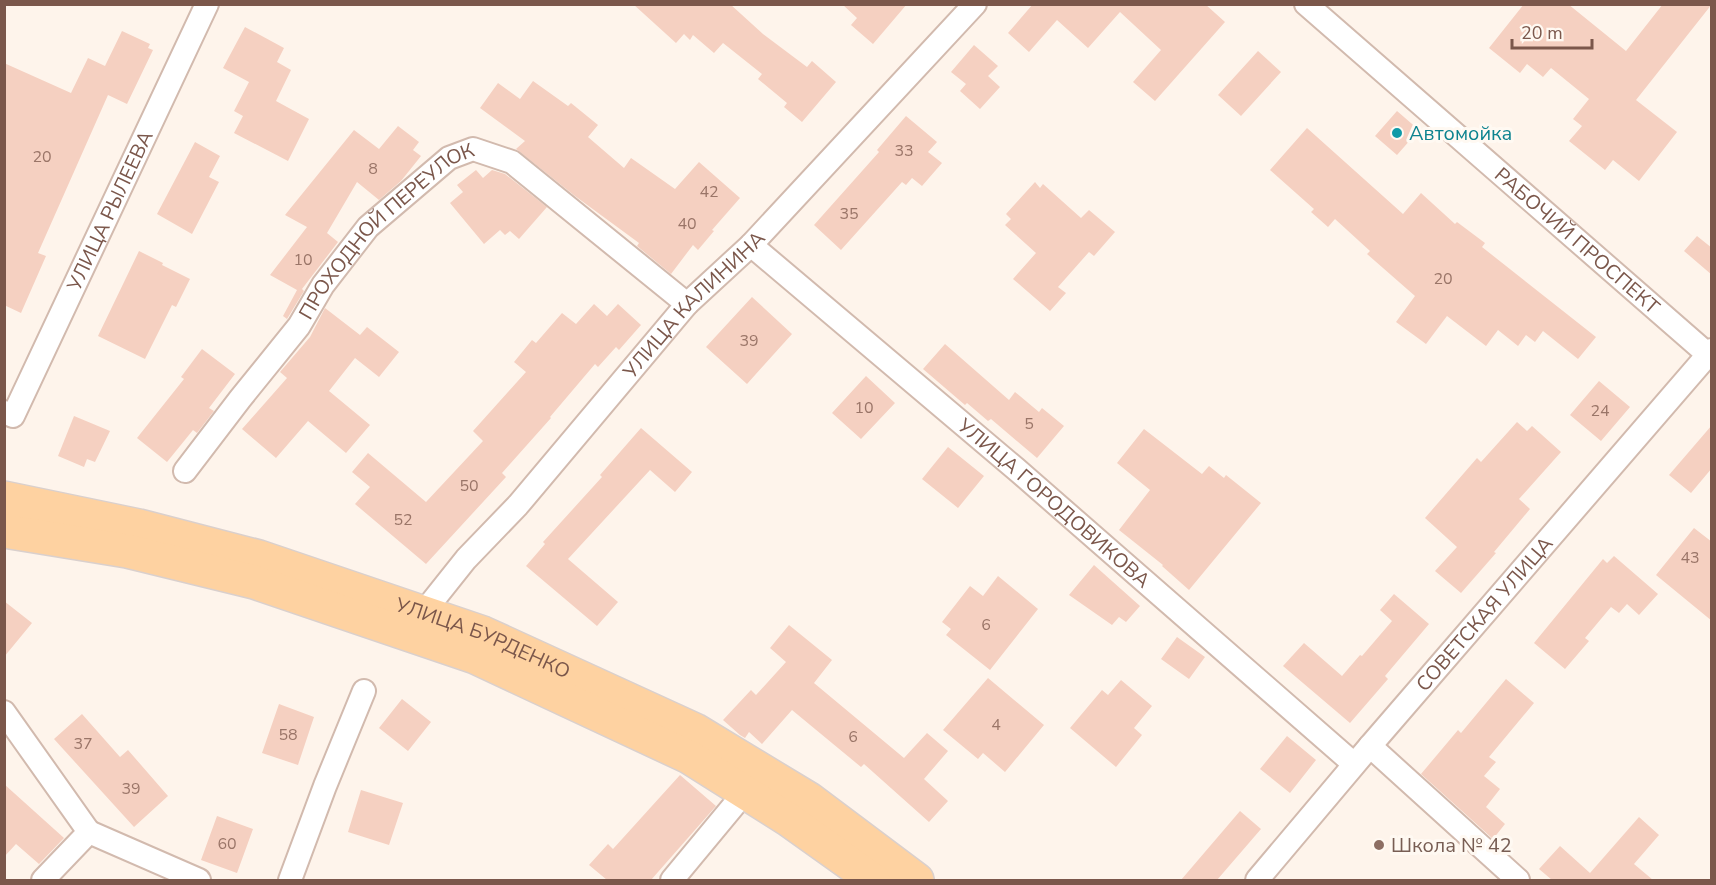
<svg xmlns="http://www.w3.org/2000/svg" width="1716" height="885" viewBox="0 0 1716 885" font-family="'Nunito Sans',sans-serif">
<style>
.building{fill:#f5d0c1}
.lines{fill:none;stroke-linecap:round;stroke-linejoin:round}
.minor-casing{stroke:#d2baae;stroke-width:26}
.primary-casing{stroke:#dad0cd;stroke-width:36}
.minor{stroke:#fff;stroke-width:22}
.primary{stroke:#fed2a1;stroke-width:33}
.culture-dot{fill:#0f9aa8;stroke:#fff9f2;stroke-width:2}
.education-dot{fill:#8d6e63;stroke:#fff9f2;stroke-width:2}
.labels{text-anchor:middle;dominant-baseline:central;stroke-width:6;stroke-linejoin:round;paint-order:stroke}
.number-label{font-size:16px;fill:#9a7568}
.culture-label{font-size:20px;fill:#0d838f;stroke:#fff9f2;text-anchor:start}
.street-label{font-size:20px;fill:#7b574b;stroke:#fff9f2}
.education-label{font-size:20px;fill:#785e54;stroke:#fff9f2;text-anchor:start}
</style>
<rect width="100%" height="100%" fill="#fef4eb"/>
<!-- building -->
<path class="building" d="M633 4H730L763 34 807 67 812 61 836 82 802 122 784 107 787 103 758 79 762 74 723 43 714 53 693 35 690 40 684 34 676 43Z
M842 4H907L873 44 851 25 857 18Z
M1033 4H1205L1225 22 1155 101 1133 82 1161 50 1120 12 1088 48 1057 20 1029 52 1008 33Z
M1524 4H1568L1626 51 1663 4H1712L1636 100 1677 132 1639 181 1613 160 1605 170 1569 141 1582 126 1573 119 1589 99 1551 68 1543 77 1527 64 1520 73 1489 48Z
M245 27 284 48 277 62 291 70 276 101 309 119 288 161 234 133 243 116 234 111 249 82 223 68Z
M122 31 150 44 148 48 153 50 127 104 108 95 38 253 46 256 21 313 4 305V63L71 93 88 58 105 66Z
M974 45 998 66 988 76 1000 87 980 109 960 91 966 84 951 72Z
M1258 51 1281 72 1241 116 1218 95Z
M533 81 568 106 571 103 598 125 588 137 624 168 631 158 675 189 699 162 740 198 712 230 714 231 698 250 693 245 671 274 637 246 639 243 575 196 516 149 525 141 480 108 498 83 520 99Z
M1397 111 1419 130 1397 155 1375 136Z
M906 116 937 142 928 152 942 163 922 186 912 178 906 185 902 182 841 250 814 225 879 152 877 150Z
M398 126 419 142 413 150 421 156 401 181 379 200 357 182 327 233 338 242 302 289 304 291 287 319 283 316 297 290 270 275 307 227 285 215 354 130 379 149Z
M1307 128 1403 214 1421 193 1455 224 1457 222 1485 243 1482 247 1596 337 1578 359 1543 331 1535 342 1526 335 1518 346 1498 330 1486 346 1447 316 1426 344 1396 322 1415 296 1367 254 1370 251 1335 219 1328 227 1311 212 1314 209 1270 170Z
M195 142 220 156 209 177 219 182 192 234 157 214Z
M476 170 483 178 492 170 505 174 547 207 519 239 510 231 505 235 500 230 484 244 450 203 463 192 457 185Z
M1035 182 1040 188 1043 184 1081 218 1089 210 1115 232 1094 256 1089 252 1058 287 1066 293 1050 311 1013 279 1036 253 1005 225 1011 219 1006 214Z
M1697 236 1712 248V275L1684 251Z
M139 251 163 263 162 265 190 279 176 307 172 305 145 359 98 336Z
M752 297 792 334 747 384 706 347Z
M594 304 607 316 618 304 641 325 619 350 616 347 598 367 595 364 550 417 551 418 502 473 506 477 426 564 355 504 370 487 352 472 368 453 426 502 483 441 473 431 526 372 514 362 532 340 536 343 562 313 576 324Z
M325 308 360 335 367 327 399 352 379 377 355 358 329 391 370 425 346 453 308 421 276 458 242 429 287 378 280 372 310 337Z
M945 344 1009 400 1015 392 1039 412 1042 408 1064 426 1037 458 991 419 988 421 967 403 965 405 923 369Z
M202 349 235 374 209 408 214 411 197 433 193 430 167 462 137 438 184 379 181 377Z
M866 376 895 403 861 439 832 413Z
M1599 381 1630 407 1601 441 1570 415Z
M74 416 110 431 95 462 87 459 84 467 58 456Z
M1517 422 1527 431 1532 426 1561 452 1519 499 1530 509 1494 552 1496 553 1461 593 1435 571 1457 547 1425 518 1477 458 1481 462Z
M1712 425V468L1691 493 1669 475Z
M641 428 692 472 675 492 650 470 568 559 618 602 597 626 526 566 545 544 543 542 602 477 600 475Z
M1144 429 1202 474 1209 466 1224 478 1226 475 1261 503 1189 590 1162 566 1163 565 1119 530 1150 490 1117 463Z
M948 447 984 476 958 508 922 479Z
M1694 528 1712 542V621L1656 575Z
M1614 556 1658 594 1639 615 1627 604 1619 613 1611 607 1585 638 1589 641 1565 669 1534 643 1603 559 1607 563Z
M1094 565 1140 606 1126 622 1119 617 1112 625 1069 595Z
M998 576 1038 609 990 670 946 635 951 629 942 622 970 586 983 596Z
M1394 594 1429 624 1385 676 1388 679 1350 723 1283 666 1304 643 1342 676 1360 655 1362 656 1392 621 1380 610Z
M4 601 32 623 4 657Z
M789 625 832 660 814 683 904 758 927 733 948 751 924 779 948 801 929 822 864 764 861 767 792 710 762 744 749 732 745 738 740 735 723 720 751 690 756 695 786 662 770 648Z
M1177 637 1205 657 1189 679 1161 659Z
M988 678 1044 725 1005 772 983 753 978 759 943 730Z
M1506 679 1534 703 1489 757 1496 762 1484 776 1500 789 1486 807 1505 824 1493 839 1421 774 1458 730 1461 733Z
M1121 680 1152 706 1134 728 1142 735 1116 767 1070 728 1102 690 1108 695Z
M402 699 431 722 408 751 379 728Z
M279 704 314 717 298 765 262 753Z
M82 714 120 757 128 750 168 796 134 827 54 739Z
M1287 736 1316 760 1290 793 1260 769Z
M680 775 716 806 651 880H607L589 865 608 844 613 849Z
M4 784 64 838 39 864 16 844 4 857Z
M361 790 403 803 389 845 348 832Z
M1240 811 1261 829 1217 880H1181Z
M217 816 253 829 237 873 201 860Z
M1639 817 1659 835 1634 864 1653 880H1552L1539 869 1560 846 1590 873Z"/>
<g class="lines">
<defs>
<g id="minor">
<path id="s1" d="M1306 4 1712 358"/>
<path id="s2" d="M751 245 1016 469 1354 764"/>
<path id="s3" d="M4 412 13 416 207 4"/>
<path id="s4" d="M185 471 240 399 299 326 323 285 368 227 449 158 473 149 512 162 687 304"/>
<path id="s5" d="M423 613 466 559 518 505 687 304 751 245 975 4"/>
<path d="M4 712 89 832"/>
<path d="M1370 746 1518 880"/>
<path d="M89 832 199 880"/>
<path d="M43 880 89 832"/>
<path d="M290 880 325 786 364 691"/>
<path d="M672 880 745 792"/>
<path id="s6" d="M1257 880 1370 746 1712 350"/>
</g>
<g id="primary">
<path id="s7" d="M4 498 139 526 259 557 483 633 695 730 809 799 917 880"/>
<path d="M4 531 127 551 254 582 475 657 689 757 789 820 873 880"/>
</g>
</defs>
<!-- minor casing -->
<use href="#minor" class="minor-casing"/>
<!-- primary casing -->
<use href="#primary" class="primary-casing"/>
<!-- minor -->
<use href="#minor" class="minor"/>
<!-- primary -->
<use href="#primary" class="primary"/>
</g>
<!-- markers -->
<circle class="culture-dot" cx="1397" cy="133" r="6"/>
<circle class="education-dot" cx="1379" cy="845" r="6"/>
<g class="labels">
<!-- number labels -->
<g class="number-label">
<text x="904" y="151">33</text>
<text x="42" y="157">20</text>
<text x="373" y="169">8</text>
<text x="709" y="192">42</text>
<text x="849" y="214">35</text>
<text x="687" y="224">40</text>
<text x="303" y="260">10</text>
<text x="1443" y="279">20</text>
<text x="749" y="341">39</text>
<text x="864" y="408">10</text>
<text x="1600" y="411">24</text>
<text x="1029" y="424">5</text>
<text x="469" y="486">50</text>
<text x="403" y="520">52</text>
<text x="1690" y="558">43</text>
<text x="986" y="625">6</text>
<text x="996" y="725">4</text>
<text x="288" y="735">58</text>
<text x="853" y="737">6</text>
<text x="83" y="744">37</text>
<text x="131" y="789">39</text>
<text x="227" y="844">60</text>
</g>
<!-- culture labels -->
<g class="culture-label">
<text x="1409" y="133">Автомойка</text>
</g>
<!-- street labels -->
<g class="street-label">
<text stroke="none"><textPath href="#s3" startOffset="237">УЛИЦА РЫЛЕЕВА</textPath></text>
<text stroke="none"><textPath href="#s4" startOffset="316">ПРОХОДНОЙ ПЕРЕУЛОК</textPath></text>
<text stroke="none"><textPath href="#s1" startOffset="360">РАБОЧИЙ ПРОСПЕКТ</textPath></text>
<text stroke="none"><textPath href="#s5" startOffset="411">УЛИЦА КАЛИНИНА</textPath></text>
<text stroke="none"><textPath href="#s2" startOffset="398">УЛИЦА ГОРОДОВИКОВА</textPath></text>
<text stroke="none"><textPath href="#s6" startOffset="350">СОВЕТСКАЯ УЛИЦА</textPath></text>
<text stroke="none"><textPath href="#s7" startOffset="500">УЛИЦА БУРДЕНКО</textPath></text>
</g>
<!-- education labels -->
<g class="education-label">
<text x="1391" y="845">Школа № 42</text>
</g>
</g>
<!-- border -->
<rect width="1716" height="885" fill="none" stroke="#7b574b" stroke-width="12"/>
<!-- scale -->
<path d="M1512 39v9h80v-9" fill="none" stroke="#7b574b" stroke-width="3"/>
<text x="1521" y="39" font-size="18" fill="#7b574b" stroke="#fff9f2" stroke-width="4.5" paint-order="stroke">20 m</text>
</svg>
